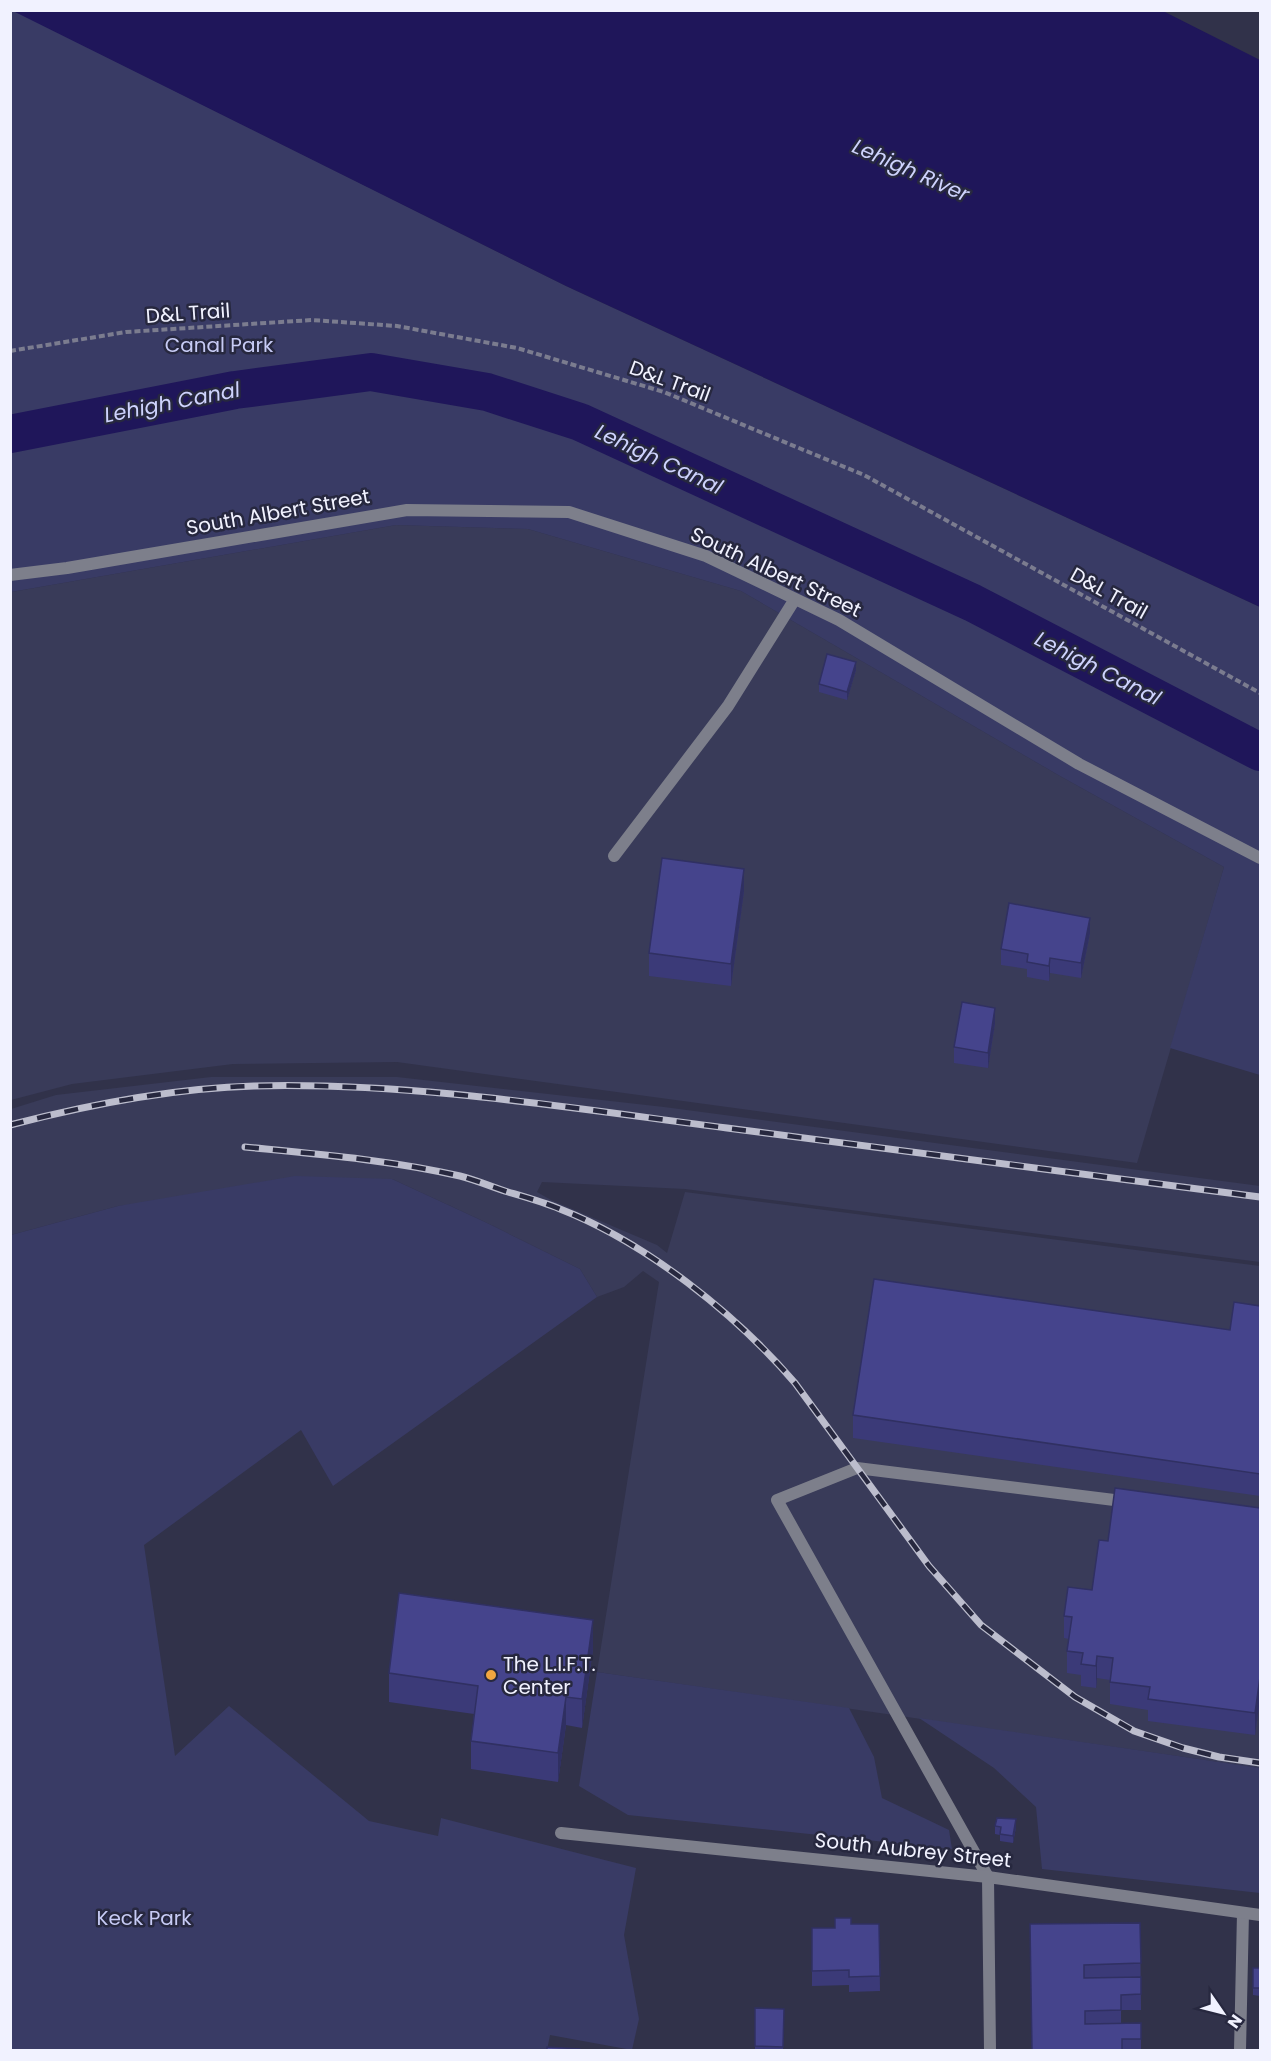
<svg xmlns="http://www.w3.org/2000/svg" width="1271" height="2061" viewBox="0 0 1271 2061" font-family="Poppins,sans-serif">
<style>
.built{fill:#393b59}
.green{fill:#393b65}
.water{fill:#1f165a}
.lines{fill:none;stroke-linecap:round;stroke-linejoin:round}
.canal{stroke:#1f165a;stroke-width:38}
.path{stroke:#7b7c8f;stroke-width:4;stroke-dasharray:6 3;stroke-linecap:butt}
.lane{stroke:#7d7f8b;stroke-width:12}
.street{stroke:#7d7f8b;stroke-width:12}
.rail-casing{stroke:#bcbdcd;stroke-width:7}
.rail{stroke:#27283f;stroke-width:4.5;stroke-dasharray:14;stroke-linecap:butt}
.wall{fill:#3b3a78}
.shaded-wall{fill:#303062}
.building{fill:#45448c;stroke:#303062;stroke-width:1.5}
.poi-dot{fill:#f1a640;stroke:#27283f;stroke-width:2}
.labels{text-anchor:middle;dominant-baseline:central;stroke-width:5;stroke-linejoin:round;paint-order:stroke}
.street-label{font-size:20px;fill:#f1f2ff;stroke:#27283f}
.park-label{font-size:20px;fill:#c7cbf5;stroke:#27283f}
.poi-label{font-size:20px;fill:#f1f2ff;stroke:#27283f;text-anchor:start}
.water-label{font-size:21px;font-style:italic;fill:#ced3fd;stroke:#27283f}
</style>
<rect width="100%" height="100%" fill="#31324a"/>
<!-- built -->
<path class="built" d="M396 525 528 529 741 591 1060 776 1224 867 1137 1163 397 1062 233 1064 72 1084 11 1100V592Z
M211 1077H397L664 1107 1260 1186V1262L685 1189 542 1182 537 1192 551 1200 657 1245 667 1253 685 1192 1260 1266V1768L597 1672 659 1282 643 1271 624 1287 597 1297 580 1269 485 1222 392 1179 118 1206 11 1235V1109L56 1095Z"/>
<!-- green -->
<path class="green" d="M13 10 566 286 1260 607V1075L1170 1048 1224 867 1060 776 741 591 528 529 396 525 11 592 10 11Z
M295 1176 392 1179 485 1222 580 1269 597 1297 333 1486 301 1430 144 1545 175 1756 229 1706 369 1821 438 1836 441 1818 636 1868 624 1935 639 2019 632 2050 550 2035 547 2050H11V1235L118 1206Z
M597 1672 849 1708 874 1757 882 1798 949 1830 952 1849 628 1815 579 1786Z
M919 1718 1260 1768V1893L1042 1869 1036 1807 994 1768Z"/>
<!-- water -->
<path class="water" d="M13 11H1163L1260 60V607L566 286Z"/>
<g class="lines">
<!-- canal -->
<path class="canal" d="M10 434 235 390 371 372 487 392 580 422 973 603 1260 752"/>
<!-- path -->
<path class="path" d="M10 351 126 332 312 320 397 326 517 348 664 392 864 475 1260 693"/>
<!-- lane -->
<path class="lane" d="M10 575 67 568 407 510 569 512 706 556 839 620 1079 764 1260 858
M614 856 728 706 795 599
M988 1877 777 1500 857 1468 1130 1502
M1240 2050 1243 1913"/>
<!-- street -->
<path class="street" d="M561 1833 988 1877 1260 1915
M988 1877 990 2050"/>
<defs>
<path id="rail" d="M10 1125C87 1105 175 1088 254 1086 412 1082 570 1108 727 1128 905 1151 1083 1174 1260 1197
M245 1147C317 1154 390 1160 460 1176 476 1180 492 1187 508 1192 525 1197 543 1202 560 1209 645 1242 736 1314 795 1383L929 1566 981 1625 1075 1697 1134 1731 1183 1748 1219 1757 1260 1763"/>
</defs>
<!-- rail casing -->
<use href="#rail" class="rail-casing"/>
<!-- rail -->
<use href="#rail" class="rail"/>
</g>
<!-- wall -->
<path class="wall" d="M856 670 847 700 819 692V684Z
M744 891 731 986 649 976V953Z
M1090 933 1081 978 1050 973 1049 981 1027 977V969L1001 965V949Z
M995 1023 988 1068 954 1063V1047Z
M1260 1306V1496L853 1438V1415L1230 1330Z
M1260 1508V1699L1255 1735 1148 1721V1710L1110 1704V1680L1097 1678 1096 1688 1081 1686V1675L1067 1673V1651L1069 1639 1064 1638V1616L1092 1590 1108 1541Z
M593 1649 582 1728 566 1725 558 1782 471 1769V1741L474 1714 389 1702V1673Z
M995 1826 1016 1827 1013 1843 1000 1841V1835L995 1834Z
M1140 1923 1141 2010H1121V2024L1141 2023V2050H1032L1030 1924Z
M851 1924H879L880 1991 849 1992V1985L812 1986V1928H835Z
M1253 1968H1260V1996L1253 1995Z
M755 2008 784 2009 783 2050H755Z"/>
<!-- shaded-wall -->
<path class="shaded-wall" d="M856 662V670L847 700V692Z
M744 869V891L731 986V964Z
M1090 918V933L1081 978V963Z
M1050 958V973L1049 981V966Z
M995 1008V1023L988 1068V1053Z
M593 1620V1649L582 1728V1699Z
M1097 1656V1678L1096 1688V1666Z
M1260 1677V1699L1255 1735V1713Z
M566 1697V1725L558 1782V1753Z
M1016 1819V1827L1013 1843V1836Z"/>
<!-- building -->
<path class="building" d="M827 654 856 662 847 692 819 684Z
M662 858 744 869 731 964 649 953Z
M1009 903 1090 918 1081 963 1050 958 1049 966 1027 962 1028 954 1001 949Z
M962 1002 995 1008 988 1053 954 1047Z
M874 1279 1230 1330 1234 1302 1260 1306V1474L853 1415Z
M1115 1488 1260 1508V1677L1255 1713 1148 1699 1150 1687 1110 1682 1113 1658 1097 1656 1096 1666 1081 1664 1083 1653 1067 1651 1072 1617 1064 1616 1068 1587 1092 1590 1099 1540 1108 1541Z
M399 1593 593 1620 582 1699 566 1697 558 1753 471 1741 478 1686 389 1673Z
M997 1818 1016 1819 1013 1836 1000 1834 1001 1827 995 1826Z
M835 1918H851V1924H879L880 1976 849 1977V1970L812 1971V1928H835Z
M1140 1923 1141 1963 1084 1965V1978L1141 1977V1994L1121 1995V2010L1085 2011V2024L1141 2023V2039H1122V2050H1032L1030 1924Z
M1253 1968H1260V1988H1253Z
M755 2008 784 2009 783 2047 755 2046Z
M547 2047 580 2049V2050H547Z"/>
<!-- markers -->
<circle class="poi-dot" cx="491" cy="1675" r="6"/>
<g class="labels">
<!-- street labels -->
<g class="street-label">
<text transform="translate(188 313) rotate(-4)">D&amp;L Trail</text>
<text transform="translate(670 381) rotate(20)">D&amp;L Trail</text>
<text transform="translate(278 512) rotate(-10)">South Albert Street</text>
<text transform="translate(776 572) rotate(25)">South Albert Street</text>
<text transform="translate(1109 593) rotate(29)">D&amp;L Trail</text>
<text transform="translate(913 1850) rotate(6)">South Aubrey Street</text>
</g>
<!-- park labels -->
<g class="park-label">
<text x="219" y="345">Canal Park</text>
<text x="144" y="1918">Keck Park</text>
</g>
<!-- poi labels -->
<g class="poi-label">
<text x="503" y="1664">The L.I.F.T.<tspan x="503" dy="23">Center</tspan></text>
</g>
<!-- water labels -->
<g class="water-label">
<text transform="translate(911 170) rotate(24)">Lehigh River</text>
<text transform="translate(172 402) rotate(-11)">Lehigh Canal</text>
<text transform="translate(659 459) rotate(25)">Lehigh Canal</text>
<text transform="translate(1098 668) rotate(27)">Lehigh Canal</text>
</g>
</g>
<!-- border -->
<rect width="1271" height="2061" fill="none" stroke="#f1f2ff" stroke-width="24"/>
<!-- north arrow -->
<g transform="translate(1223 2013) rotate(125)" stroke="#27283f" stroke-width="4.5" paint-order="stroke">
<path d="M0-4.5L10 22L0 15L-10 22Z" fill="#f1f2ff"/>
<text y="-9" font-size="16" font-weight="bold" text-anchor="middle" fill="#f1f2ff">N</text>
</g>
</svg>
